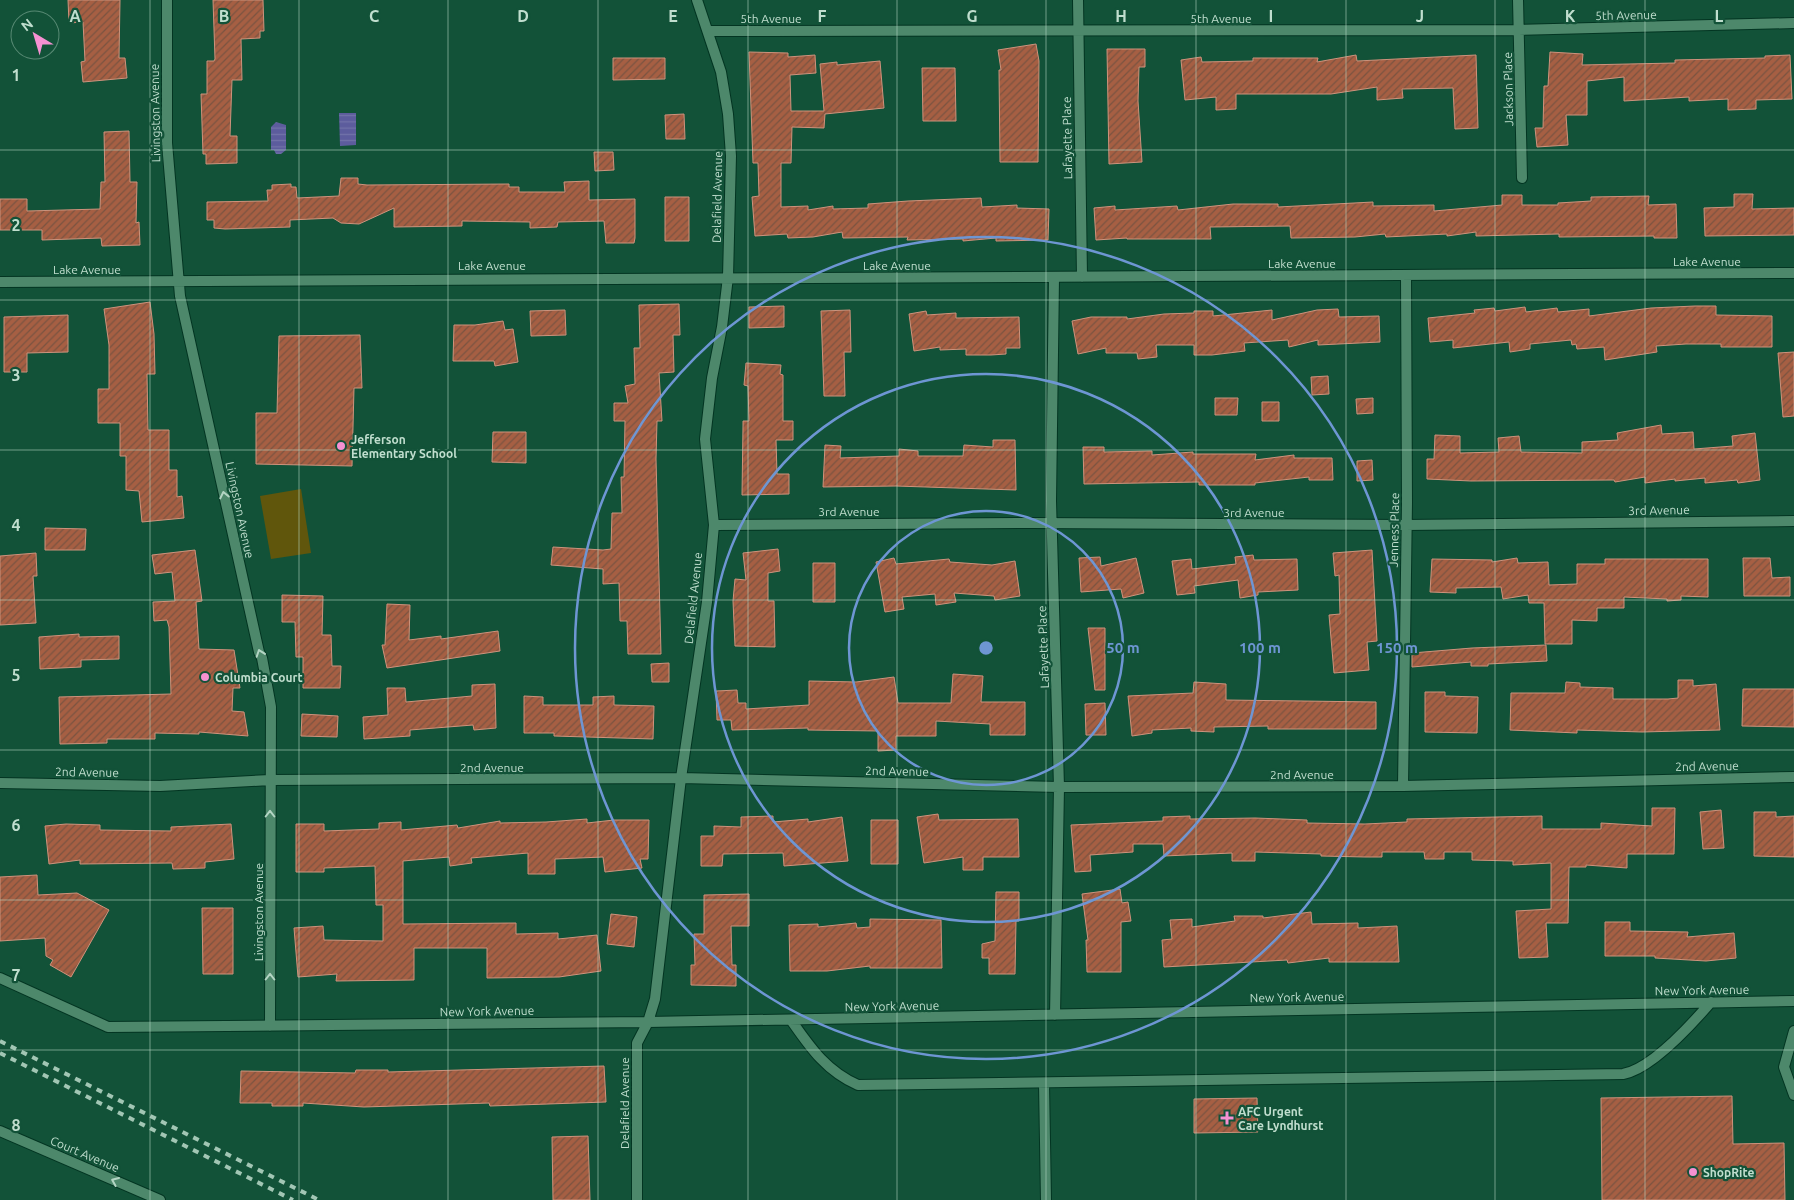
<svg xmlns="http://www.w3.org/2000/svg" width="1794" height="1200" viewBox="0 0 1794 1200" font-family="Ubuntu,sans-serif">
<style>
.grass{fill:#60560c}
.water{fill:url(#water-rules)}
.building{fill:url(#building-hatch);stroke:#cd937d}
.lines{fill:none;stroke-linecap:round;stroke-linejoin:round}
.minor-casing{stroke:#033522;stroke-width:12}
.minor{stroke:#4d886b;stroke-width:10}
.rail{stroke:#a2c6b4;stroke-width:4;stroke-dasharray:6 6;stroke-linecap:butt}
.oneway{stroke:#b4d5c4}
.grid{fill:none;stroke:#c0dece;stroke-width:1;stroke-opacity:0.55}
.ring{fill:none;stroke:#6e96d3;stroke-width:2.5}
.poi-dot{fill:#f591d2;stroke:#125238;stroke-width:2}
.labels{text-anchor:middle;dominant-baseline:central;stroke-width:4.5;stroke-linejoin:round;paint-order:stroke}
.street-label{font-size:12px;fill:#c0dece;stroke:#125238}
.poi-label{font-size:12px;font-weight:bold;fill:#c0dece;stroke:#125238;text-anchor:start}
.grid-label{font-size:16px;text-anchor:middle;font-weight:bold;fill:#c0dece;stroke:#125238;stroke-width:4.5;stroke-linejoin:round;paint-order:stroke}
.centre{fill:#6e96d3;stroke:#125238;stroke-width:2.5}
.ring-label{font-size:15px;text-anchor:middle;font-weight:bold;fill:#6e96d3;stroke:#125238;stroke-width:4.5;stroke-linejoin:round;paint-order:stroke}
</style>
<defs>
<pattern id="water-rules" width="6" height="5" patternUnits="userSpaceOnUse" patternTransform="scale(1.25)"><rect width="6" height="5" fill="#5c5c9d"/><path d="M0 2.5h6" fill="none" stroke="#7273a9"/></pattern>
<pattern id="building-hatch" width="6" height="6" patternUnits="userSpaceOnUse" patternTransform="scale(1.25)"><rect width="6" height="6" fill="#a65f43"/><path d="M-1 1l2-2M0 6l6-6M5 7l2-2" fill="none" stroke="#7b5441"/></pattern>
</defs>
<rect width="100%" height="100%" fill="#125238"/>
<!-- grass -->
<path class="grass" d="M301 489 311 553 271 559 260 496Z"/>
<!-- water -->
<path class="water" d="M339 113H356V145L340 146Z
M276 122 286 125V150L281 154H276L274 150H271V127Z"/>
<!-- building -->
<path class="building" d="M68 0H120L119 58H125L127 78 83 82 81 62 85 61 83 22 69 23Z
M213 0H263L264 31H260V38L241 39 242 80H232L230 136H237V163L206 164V154H203L201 94H207V61H214L215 59Z
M1036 44 1039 61 1038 162H1000L999 70H1001L998 50Z
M1107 49H1145V67H1139L1138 101 1142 162 1109 164Z
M749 52 788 53V57L815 55 816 73 790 75 791 111H824L820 64 837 62V65L880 61 884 108 825 114 824 128 792 127 791 163H781V207L808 206V210L833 206V209L868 208V204L908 201 981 198 982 207 1017 205V208L1049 209 1048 240 996 241V238L963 241V239L907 240 908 237 843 238 842 232 813 237 788 238 787 234 755 236 752 197 759 196 758 163H753Z
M1550 52 1583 54 1582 65 1675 63V60L1765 58V56L1790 55 1792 99 1756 100V109L1728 110V99L1689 101V97L1624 101V77L1587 81V115H1566L1568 145 1537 147 1535 128H1543L1544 86H1548Z
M1356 55 1357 61 1476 55 1478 128 1455 129 1453 88 1402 89 1403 98 1377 100V87L1331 94H1236V109L1216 110V97L1185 100 1181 60 1201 57 1202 62 1253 61V58H1318L1317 62Z
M613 58H665V79L613 80Z
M922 68H955L956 121H923Z
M684 114 685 139H666L665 115Z
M129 131 130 182H137L136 223 139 222 140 245 102 246 101 238 42 240V230H0V199H27V211L100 209 101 182H105L104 132Z
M594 152H613L614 170 595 171Z
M341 178H358V184L367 185 509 184V187H519V192H565L564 182 589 181V200L635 199V238L634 243H606L604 221 558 222 557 227 530 228V222L462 221V226L394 227V208L359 224 341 223 333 218 290 220V227L225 229 214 228V220H207V202L268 201 267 190H272V185L291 184V187H296L297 198 339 196Z
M1734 194H1753L1752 209 1794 208V235L1705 236 1704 208 1734 207Z
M1502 195H1522V205H1558V203L1591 201V197L1649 196 1648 205 1676 204 1677 238H1654V236L1559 237V234L1476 236V232L1447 236V234L1386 237 1385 234 1355 237 1291 238 1290 226 1210 227 1211 239H1127V238L1096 240 1094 208 1115 206V210L1177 206 1178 210 1233 204H1278V207L1373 202V206L1434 205V211L1502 205Z
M665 197H689V241H665Z
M150 302 154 334 155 374H147L148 430H169V470H177V497L182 496 184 518 142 522 139 491 126 490V456H120V423H98V389H109V345L104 309Z
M679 304 680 335H673L674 372 659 373 662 421H657L656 459 661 654H628L627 621H620L619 583 603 584V569L551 565 553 547 603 550 611 549 612 513H622L621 477H624L625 421H614V403H628L625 386 635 384 634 348H640L639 305Z
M784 306V327L749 328V307Z
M1695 306H1716V315L1772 316V347H1721V344H1686L1656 346 1657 352 1605 360 1604 347 1577 349 1576 344 1572 345 1571 340 1530 344V349L1510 352 1509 342 1453 348V340L1430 342 1428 318 1475 313 1474 310 1494 308 1495 311 1525 307 1526 312 1557 308 1558 312 1589 309V316L1651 308Z
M1338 309 1339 317 1379 316 1380 342 1318 345V340L1289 347 1288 340 1244 343 1245 351 1212 355H1194V345H1156L1157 357 1138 359 1137 353H1106V348L1078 354 1072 321 1091 317H1127V319L1164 314 1194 313V311H1213V316L1272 310V320L1317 310Z
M565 310 566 335 531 336 530 311Z
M850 310 851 352H844L845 396H824L821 311Z
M926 311 927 315 956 313V318L1019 317 1020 348H1006V354L991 355H966V349L940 350V347L914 351 909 314Z
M68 315V352L27 353V372H4V317Z
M503 321 505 330 513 329 518 362 495 366 494 361H453L454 325H475Z
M360 335 362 388H354L352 466 256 464V413H277L279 336Z
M1794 352V416L1783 417 1778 353Z
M746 363 781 365 780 374 783 375V421H793V440H776L777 474H789V494L742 495 743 426V421H749L748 386 744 385Z
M1328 376 1329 394 1312 395 1311 377Z
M1215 398H1238L1237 415H1215Z
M1373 398V413L1357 414 1356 399Z
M1262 402H1279V421H1262Z
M1661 425 1662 434 1693 432 1694 449 1733 446 1732 436 1755 433 1760 480 1738 483 1737 480 1705 483V478L1675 481V479L1645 483V477L1615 482 1614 480 1471 481 1427 479V459H1434L1435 435 1460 436V453L1499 452 1498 438 1519 436 1521 452 1582 453V442L1618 440 1617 433Z
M493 432H526V463L492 462Z
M993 440H1015L1016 490 896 486 823 487 825 445 841 446 840 458 899 456V449L918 451V456H963L964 445 993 447Z
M1083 447H1104V452L1152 451V455L1193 452V454H1256L1255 460 1294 455V458H1332L1333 480H1309V477L1255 483V485H1199V482L1084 484Z
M1372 460 1373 480 1357 481V461Z
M45 528 86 529 85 550H45Z
M778 549 780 571 768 573V601H774L775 647 735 646 733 601 735 579 746 580 743 553Z
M195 550 202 601 196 602 199 649 234 650 240 688H233L232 711 244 712 248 736 199 732V734L155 733V739H107V743L60 744 59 697 171 694 169 627 167 620 154 621 153 602 175 601 172 572 155 574 152 555Z
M1372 550 1377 641 1367 642 1369 670 1334 673 1329 615 1340 614 1339 575 1335 576 1333 553Z
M36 553 37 576H33L36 623 0 625V556Z
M1253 555 1254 560 1297 559 1298 590 1258 592V595L1240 598 1238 580 1194 586 1195 593 1177 595 1172 561 1191 559 1192 569 1236 564 1235 557Z
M1100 557 1101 566 1136 558 1144 593 1123 598 1121 589 1081 592 1079 558Z
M894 558 896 564 949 559 950 562 992 565 1015 561 1020 596 995 600 994 596 954 593 956 602 936 605 935 594 902 597 904 609 885 612 876 562Z
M1517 558 1518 563 1548 562 1549 585 1577 584V564H1605V559H1708V597L1681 596V600L1667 601V599L1624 597V608H1597V621L1572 620V644H1545L1544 603H1529L1528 595 1503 599 1501 587 1456 588V593L1430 592 1432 559 1492 560V562Z
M1743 558H1770L1772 578 1790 577V596H1744Z
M813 563H835V602H813Z
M282 595 323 596 322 635H331L332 666H341L340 688H303V657H296L295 622H282Z
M387 604 410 605 409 640 441 636V639L498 631 500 651 387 668 382 645H385Z
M1088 628H1105V690H1095Z
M79 634V637L119 636V659L81 660V667L40 669 39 637Z
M1546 645 1547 661 1488 664V666H1471V662L1412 667V653L1472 648Z
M669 663V682H652L651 664Z
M953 674 983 676 981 702H1025V735H990V724L936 721V736H896V750L878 751V731L808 730V728L732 730 731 720H717L716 691 737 690 738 703H746V709L809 705V681L856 682 894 677 898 703H951Z
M1678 680H1693V686L1716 684 1720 730 1642 732 1577 730V733L1510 730 1511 693H1565L1566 682 1580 683V687L1613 688V699H1668L1678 698Z
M1194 682 1226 684V700L1376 702V729H1268V726L1214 727V732L1191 731V728L1152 730V733L1132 736 1128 696 1193 693Z
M495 684 496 728 474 730 473 725 410 730V736L364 739 363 717 388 715 387 688H405L406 702 472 696V685Z
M1743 689H1794V727L1742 726Z
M1425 692H1445V696L1478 697 1477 733 1425 732Z
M524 696 543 697V705H593V697L614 696V705L654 706 653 739 554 736V733H524Z
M1105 703 1106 735H1086L1085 704Z
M302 714 338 716 337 737 301 736Z
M1652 808H1675L1674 854H1627V868L1586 865V867H1569L1568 923H1546L1548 957 1519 958 1516 911 1551 909V863L1513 865V861L1472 860V852H1444V859H1425L1424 852H1382V857H1365L1321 856V854L1255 852V861H1232V853L1164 856 1163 844H1133V852L1090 855 1091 871 1075 872 1071 825 1163 821V817L1190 816V819L1255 818 1307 820V823L1365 824 1407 822V819L1542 816V829H1601V823L1652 826Z
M1721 810 1724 848 1703 849 1700 812Z
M1754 812H1776V817L1794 816V857L1754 856Z
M938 814 939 820 1018 819 1019 857H983V870H963V857L924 863 917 817Z
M773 816V822L808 819V822L842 817 848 861 784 866 783 853 723 854 722 866H701V836H714V826L741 827V817Z
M587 819V823L614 820H649L648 859H640L642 868 605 872 603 857 555 859V874H528V853L471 858 472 863 450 866 449 857 403 861V924L516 923V934L558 933V939L597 935 601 971 559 977 487 978V948H414V980L336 981 337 974 298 977 294 928 323 926 324 940 383 941V905H376L375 866 324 868V872H296V824H324V831L379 829V823L401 822V830L457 825 458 828 500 821V823L546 822Z
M871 820H898V864H871Z
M66 824 100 825V830L171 831V827L231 824 234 859 205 862V868L173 869 172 863 80 864V860L49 864 45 826Z
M37 875 38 895 77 893 109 910 71 977 50 965 53 960 46 956 45 938 0 941V877Z
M1120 889 1122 903 1128 902 1131 921 1121 922V972H1087L1086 940H1088L1082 894Z
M996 892H1019V921H1016L1015 974H989V958H982V944L995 941Z
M749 894V926H731L732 965H736V986L691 985V965H695L694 934H704V895Z
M202 908H233V974H203Z
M1311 912 1312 924 1358 923V928L1397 926 1399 962H1329V958L1288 963 1287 960 1164 967 1162 940 1172 939 1170 920 1192 919V927L1235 921 1234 916H1263V918Z
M611 914 637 917 634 947 607 944Z
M870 919 941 920 942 968H870V966L827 971H790L789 925 818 924V927L856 923 857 928 870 927Z
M1605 922H1630V931L1688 932 1687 937 1734 933 1736 958 1706 961 1655 958V956H1605Z
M604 1066 606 1102 490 1106 489 1103 364 1107 303 1103V1106H272V1103H240L241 1071 355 1073 356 1070H388V1072Z
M1732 1096 1733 1144 1784 1143 1785 1200H1602L1601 1098Z
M1257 1098 1258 1132 1194 1133V1099Z
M588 1136 590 1200H553L552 1137Z"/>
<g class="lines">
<defs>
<path id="minor" d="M167 0V143L180 296 259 652 262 658 271 707 270 1026
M1078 0 1082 277
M1518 0 1522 178
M709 31 1519 30 1794 23
M1054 278 1051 501 1059 787 1055 1015
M0 282C598 277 1196 275 1794 273
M714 525 1031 523 1405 525 1794 521
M0 783 160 786 270 780 681 778 1059 787 1403 786 1794 777
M1403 786 1407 502 1406 275
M0 978 108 1027 648 1022 1794 1001
M791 1020C810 1047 826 1071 858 1085L1623 1074C1651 1069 1692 1024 1711 1002
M1794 1031 1784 1067 1794 1095
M1044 1083 1046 1200
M0 1131 160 1200
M637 1200V1043L648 1022 655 999 681 778 707 602 714 525 705 439 712 378 722 327 728 277 731 156 728 114 721 72 697 0"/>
</defs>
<!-- minor casing -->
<use href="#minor" class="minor-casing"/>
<!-- minor -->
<use href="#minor" class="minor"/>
<!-- rail -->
<path class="rail" d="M0 1041 319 1200
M0 1053 293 1200"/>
</g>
<!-- one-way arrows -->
<defs><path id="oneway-chevron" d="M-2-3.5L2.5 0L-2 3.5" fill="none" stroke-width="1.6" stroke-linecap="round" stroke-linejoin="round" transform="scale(1.25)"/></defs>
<g class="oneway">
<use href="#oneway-chevron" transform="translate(224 495) rotate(-102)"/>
<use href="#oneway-chevron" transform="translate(260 653) rotate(-109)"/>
<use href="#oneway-chevron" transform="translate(270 814) rotate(-90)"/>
<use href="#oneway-chevron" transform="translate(270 977) rotate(-90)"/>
<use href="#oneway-chevron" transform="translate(115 1181) rotate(-157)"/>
</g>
<!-- grid -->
<path class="grid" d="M150 0V1200M299 0V1200M448 0V1200M598 0V1200M748 0V1200M897 0V1200M1046 0V1200M1196 0V1200M1346 0V1200M1495 0V1200M1645 0V1200M0 150H1794M0 300H1794M0 450H1794M0 600H1794M0 750H1794M0 900H1794M0 1050H1794"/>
<!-- distance rings -->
<g class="ring">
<circle cx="986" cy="648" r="137"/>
<circle cx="986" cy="648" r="274"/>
<circle cx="986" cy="648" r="411"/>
</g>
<!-- markers -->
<g class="poi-dot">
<circle cx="341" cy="446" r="5"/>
<circle cx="205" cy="677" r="5"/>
<path d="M1224.5 1110.5h5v5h5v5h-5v5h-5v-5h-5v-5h5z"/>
<circle cx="1693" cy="1172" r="5"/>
</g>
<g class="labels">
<!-- street labels -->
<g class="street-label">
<text transform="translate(1626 15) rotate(-1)">5th Avenue</text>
<text x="771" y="18">5th Avenue</text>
<text x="1221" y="18">5th Avenue</text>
<text transform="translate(1508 89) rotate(-91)">Jackson Place</text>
<text transform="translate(155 113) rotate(-91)">Livingston Avenue</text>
<text transform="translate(1067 138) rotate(-91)">Lafayette Place</text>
<text transform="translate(717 197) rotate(-89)">Delafield Avenue</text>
<text x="1707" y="261">Lake Avenue</text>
<text x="1302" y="263">Lake Avenue</text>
<text x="492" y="265">Lake Avenue</text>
<text x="897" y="265">Lake Avenue</text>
<text x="87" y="269">Lake Avenue</text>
<text transform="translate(240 510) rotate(78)">Livingston Avenue</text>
<text transform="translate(1659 510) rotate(-1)">3rd Avenue</text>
<text x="849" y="511">3rd Avenue</text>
<text x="1254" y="512">3rd Avenue</text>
<text transform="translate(1394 530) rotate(-89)">Jenness Place</text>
<text transform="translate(693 598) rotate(-84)">Delafield Avenue</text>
<text transform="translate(1043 647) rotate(-92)">Lafayette Place</text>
<text transform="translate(1707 766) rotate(-1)">2nd Avenue</text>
<text x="492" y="767">2nd Avenue</text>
<text transform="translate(897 771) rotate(1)">2nd Avenue</text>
<text transform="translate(87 772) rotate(1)">2nd Avenue</text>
<text x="1302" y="774">2nd Avenue</text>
<text transform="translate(258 912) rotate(-90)">Livingston Avenue</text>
<text transform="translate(1702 990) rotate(-1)">New York Avenue</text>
<text transform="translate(1297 997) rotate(-1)">New York Avenue</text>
<text transform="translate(892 1006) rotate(-1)">New York Avenue</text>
<text transform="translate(487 1011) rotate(-1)">New York Avenue</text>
<text transform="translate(624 1103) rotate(-90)">Delafield Avenue</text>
<text transform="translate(85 1154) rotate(23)">Court Avenue</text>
</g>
<!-- poi labels -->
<g class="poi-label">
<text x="351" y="439">Jefferson<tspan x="351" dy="14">Elementary School</tspan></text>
<text x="215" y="677">Columbia Court</text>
<text x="1238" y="1111">AFC Urgent<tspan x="1238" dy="14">Care Lyndhurst</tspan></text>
<text x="1703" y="1172">ShopRite</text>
</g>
</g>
<g class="grid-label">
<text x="75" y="22">A</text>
<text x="224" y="22">B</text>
<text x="374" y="22">C</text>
<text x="523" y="22">D</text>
<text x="673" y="22">E</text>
<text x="822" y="22">F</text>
<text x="972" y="22">G</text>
<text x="1121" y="22">H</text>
<text x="1271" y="22">I</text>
<text x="1420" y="22">J</text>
<text x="1570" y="22">K</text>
<text x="1719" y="22">L</text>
<text x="16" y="81">1</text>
<text x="16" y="231">2</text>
<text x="16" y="381">3</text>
<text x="16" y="531">4</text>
<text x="16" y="681">5</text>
<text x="16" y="831">6</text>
<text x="16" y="981">7</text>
<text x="16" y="1131">8</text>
</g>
<circle cx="986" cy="648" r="8" class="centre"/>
<g class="ring-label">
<text x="1123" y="653">50 m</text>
<text x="1260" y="653">100 m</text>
<text x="1397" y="653">150 m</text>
</g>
<!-- north arrow -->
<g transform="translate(35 35) rotate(322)"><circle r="24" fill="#125238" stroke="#588a74"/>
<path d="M0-4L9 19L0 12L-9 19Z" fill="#f591d2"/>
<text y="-8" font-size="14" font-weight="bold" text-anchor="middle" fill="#c0dece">N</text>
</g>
</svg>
